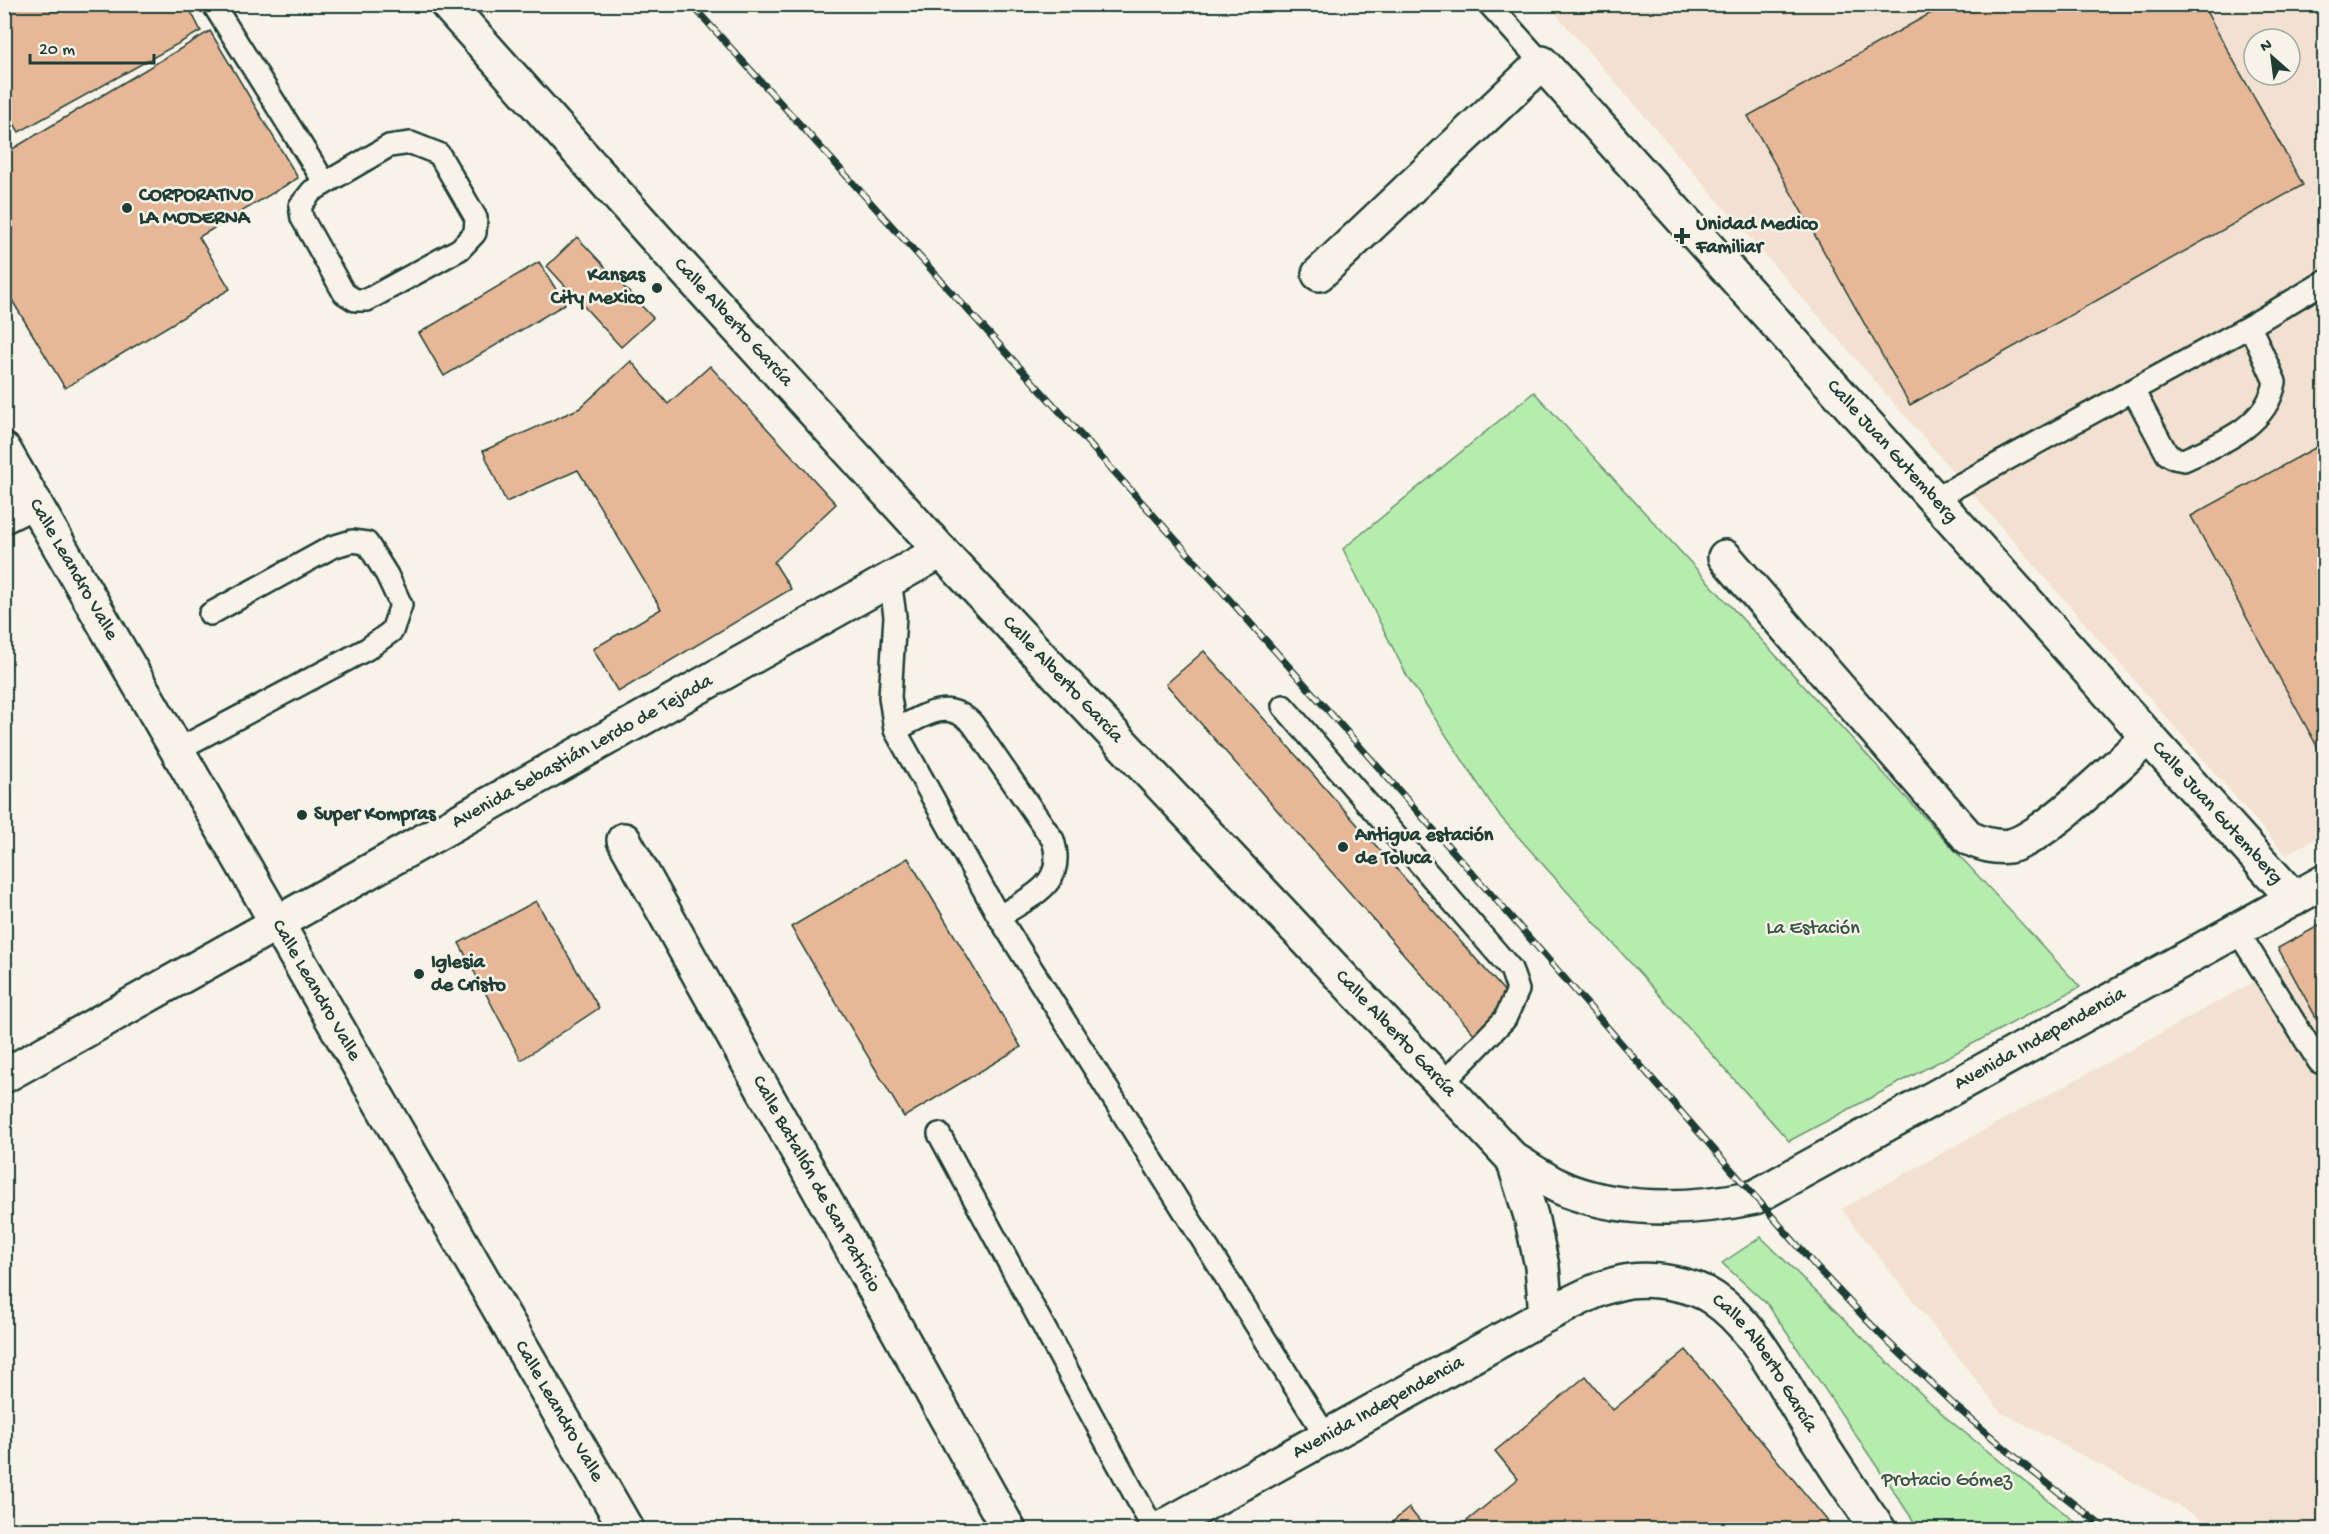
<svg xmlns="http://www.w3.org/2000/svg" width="2329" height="1534" viewBox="0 0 2329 1534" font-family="'Gochi Hand',sans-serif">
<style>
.built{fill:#f2e1d0;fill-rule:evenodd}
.green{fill:#b6ecae;stroke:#6a9471;stroke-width:1.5}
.building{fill:#e7b898;stroke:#1f3d34;stroke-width:1.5}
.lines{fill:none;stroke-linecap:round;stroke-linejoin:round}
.lane-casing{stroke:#1f3d34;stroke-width:26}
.street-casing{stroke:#1f3d34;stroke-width:38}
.secondary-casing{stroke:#1f3d34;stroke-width:38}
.lane{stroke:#f7f3e8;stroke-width:21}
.street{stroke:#f7f3e8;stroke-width:33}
.secondary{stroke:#f7f3e8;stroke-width:33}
.rail-casing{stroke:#1f3d34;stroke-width:7}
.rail{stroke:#f7f3e8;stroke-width:4.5;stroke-dasharray:14;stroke-linecap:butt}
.poi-dot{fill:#1f3d34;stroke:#f7f3e8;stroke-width:2}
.labels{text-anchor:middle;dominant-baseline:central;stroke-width:5;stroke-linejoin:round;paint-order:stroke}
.poi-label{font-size:20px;font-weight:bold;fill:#1f3d34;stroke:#f7f3e8;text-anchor:start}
.street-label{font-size:20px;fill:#1f3d34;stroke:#f7f3e8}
.park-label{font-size:20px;fill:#365746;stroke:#f7f3e8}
</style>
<rect width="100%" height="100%" fill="#f7f3e8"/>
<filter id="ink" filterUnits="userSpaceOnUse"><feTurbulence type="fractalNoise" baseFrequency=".0167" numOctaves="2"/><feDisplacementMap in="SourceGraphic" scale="12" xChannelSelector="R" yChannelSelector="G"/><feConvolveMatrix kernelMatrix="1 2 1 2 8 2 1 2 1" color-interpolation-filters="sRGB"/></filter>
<g filter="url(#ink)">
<!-- built -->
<path class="built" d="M1548 5H2324V834L2286 855ZM2254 39H2290V75H2254Z
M2324 943V1529H2221L2001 1412 1841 1209Z"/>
<!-- green -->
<path class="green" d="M1534 392 2080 987 1789 1141 1498 814 1407 676 1343 549Z
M1761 1237 1881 1356 1948 1419 2084 1529H1919L1768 1305 1722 1263Z"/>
<!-- building -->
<path class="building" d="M4 4H187L201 31 19 132 4 107Z
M1947 4H2202L2303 185 1910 405 1748 116Z
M210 31 298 178 199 237 230 289 65 388 4 287V154Z
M577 237 653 318 621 347 547 266Z
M539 262 565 304 444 376 419 333Z
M631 361 668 404 710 366 836 504 774 562 791 589 618 692 593 649 661 609 578 470 506 502 483 451 580 408Z
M2324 443V759L2191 516Z
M1204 651 1521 1010 1483 1044 1166 684Z
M908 858 1021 1047 904 1117 791 927Z
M536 901 599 1008 521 1060 459 943Z
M2324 923V1032L2278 948Z
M1686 1350 1835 1530H1456L1518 1479 1495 1451 1586 1376 1613 1410Z
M1409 1508 1427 1530H1383Z"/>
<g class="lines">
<defs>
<path id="lane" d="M213 4 325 183
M1489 4 1542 63
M411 143 439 154 476 218 475 233 460 249 367 300H355L344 293 302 218 300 206 312 191 389 146Z
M2133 390 2167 454 2174 458 2184 460C2221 443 2267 426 2275 382L2250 326
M1934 499 2250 326 2324 282
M890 580 895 616 890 697 895 730 999 917 1326 1436
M1283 706 1511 969 1518 990 1505 1019 1442 1084
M895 730C923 717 945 697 972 723L1053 840C1067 885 1031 895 999 917
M177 750 367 649 392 631 401 605 387 575 367 543 352 541 332 547 210 614
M2237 930 2319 1062
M939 1134 1154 1530"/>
<g id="street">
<path id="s1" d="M447 4 654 236 941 551 1513 1159"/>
<path id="s2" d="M1319 274 1542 63 2294 899"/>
<path id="s3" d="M4 450 627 1530"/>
<path d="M4 516 34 501"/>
<path d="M1725 557 1969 838C1982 844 1994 848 2009 846 2041 841 2121 761 2148 737"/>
<path id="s4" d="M624 840 1009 1530"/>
<path id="s5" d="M1546 1315C1572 1303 1601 1285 1630 1281 1654 1278 1693 1284 1713 1298 1752 1324 1774 1369 1798 1408 1824 1450 1850 1490 1879 1530"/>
</g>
<g id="secondary">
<path id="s6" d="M4 1076 941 551"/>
<path id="s7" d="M1513 1159C1531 1170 1550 1184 1569 1191 1629 1213 1693 1210 1755 1197L2324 882"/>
<path id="s8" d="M1158 1530 1546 1315 1542 1266 1531 1216 1513 1159"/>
</g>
</defs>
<!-- lane casing -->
<use href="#lane" class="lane-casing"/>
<!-- street casing -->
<use href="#street" class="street-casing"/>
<!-- secondary casing -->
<use href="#secondary" class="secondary-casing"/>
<!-- lane -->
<use href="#lane" class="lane"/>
<!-- street -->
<use href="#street" class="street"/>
<!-- secondary -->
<use href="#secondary" class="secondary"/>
<defs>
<path id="rail" d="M691 4 1213 581 1505 910 1818 1269 1885 1339 1954 1405 2028 1468 2107 1530"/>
</defs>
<!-- rail casing -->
<use href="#rail" class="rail-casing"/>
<!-- rail -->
<use href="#rail" class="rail"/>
</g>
</g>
<!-- markers -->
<g class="poi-dot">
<circle cx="127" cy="208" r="6"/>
<path d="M1679 227h6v6h6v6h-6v6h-6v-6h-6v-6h6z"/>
<circle cx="657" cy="288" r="6"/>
<circle cx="302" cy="815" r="6"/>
<circle cx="1343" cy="847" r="6"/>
<circle cx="419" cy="974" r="6"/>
</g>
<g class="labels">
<!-- poi labels -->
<g class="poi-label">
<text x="139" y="196">CORPORATIVO<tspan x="139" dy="23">LA MODERNA</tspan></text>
<text x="1696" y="225">Unidad Medico<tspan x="1696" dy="23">Familiar</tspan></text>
<text x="645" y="276" text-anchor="end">Kansas<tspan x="645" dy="23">City Mexico</tspan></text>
<text x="314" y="815">Super Kompras</text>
<text x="1355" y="836">Antigua estación<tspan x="1355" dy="23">de Toluca</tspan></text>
<text x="431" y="963">Iglesia<tspan x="431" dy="23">de Cristo</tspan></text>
</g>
<!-- street labels -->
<g class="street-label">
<text stroke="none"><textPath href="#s1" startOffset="428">Calle Alberto García</textPath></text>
<text stroke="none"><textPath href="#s2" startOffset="830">Calle Juan Gutemberg</textPath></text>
<text stroke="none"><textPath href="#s3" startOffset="138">Calle Leandro Valle</textPath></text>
<text stroke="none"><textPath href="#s1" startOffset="914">Calle Alberto García</textPath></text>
<text stroke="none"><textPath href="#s6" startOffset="663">Avenida Sebastián Lerdo de Tejada</textPath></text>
<text stroke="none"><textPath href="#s2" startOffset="1316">Calle Juan Gutemberg</textPath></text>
<text stroke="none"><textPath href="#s3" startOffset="624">Calle Leandro Valle</textPath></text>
<text stroke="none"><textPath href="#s1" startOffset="1400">Calle Alberto García</textPath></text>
<text stroke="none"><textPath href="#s7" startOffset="579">Avenida Independencia</textPath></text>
<text stroke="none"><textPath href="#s4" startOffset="394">Calle Batallón de San Patricio</textPath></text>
<text stroke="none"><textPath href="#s5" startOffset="261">Calle Alberto García</textPath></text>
<text stroke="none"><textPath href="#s8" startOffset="252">Avenida Independencia</textPath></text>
<text stroke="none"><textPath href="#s3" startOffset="1110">Calle Leandro Valle</textPath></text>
</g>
<!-- park labels -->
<g class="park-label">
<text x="1813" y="929">La Estación</text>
<text x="1947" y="1481">Protacio Gómez</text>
</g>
</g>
<!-- margin -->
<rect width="2329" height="1534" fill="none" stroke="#f7f3e8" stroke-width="24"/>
<rect x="12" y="12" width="2305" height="1510" fill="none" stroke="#1f3d34" stroke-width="2" filter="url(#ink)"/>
<!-- north arrow -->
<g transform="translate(2272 57) rotate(332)"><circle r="28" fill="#f7f3e8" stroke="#a1aaa0" stroke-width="1.5"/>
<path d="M0-4.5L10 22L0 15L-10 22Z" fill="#1f3d34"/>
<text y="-9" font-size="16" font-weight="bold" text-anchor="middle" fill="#1f3d34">N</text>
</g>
<!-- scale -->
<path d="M30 54v9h124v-9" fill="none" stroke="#1f3d34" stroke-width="3"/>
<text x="39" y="54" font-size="18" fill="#1f3d34" stroke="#f7f3e8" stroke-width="4.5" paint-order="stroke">20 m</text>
</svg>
